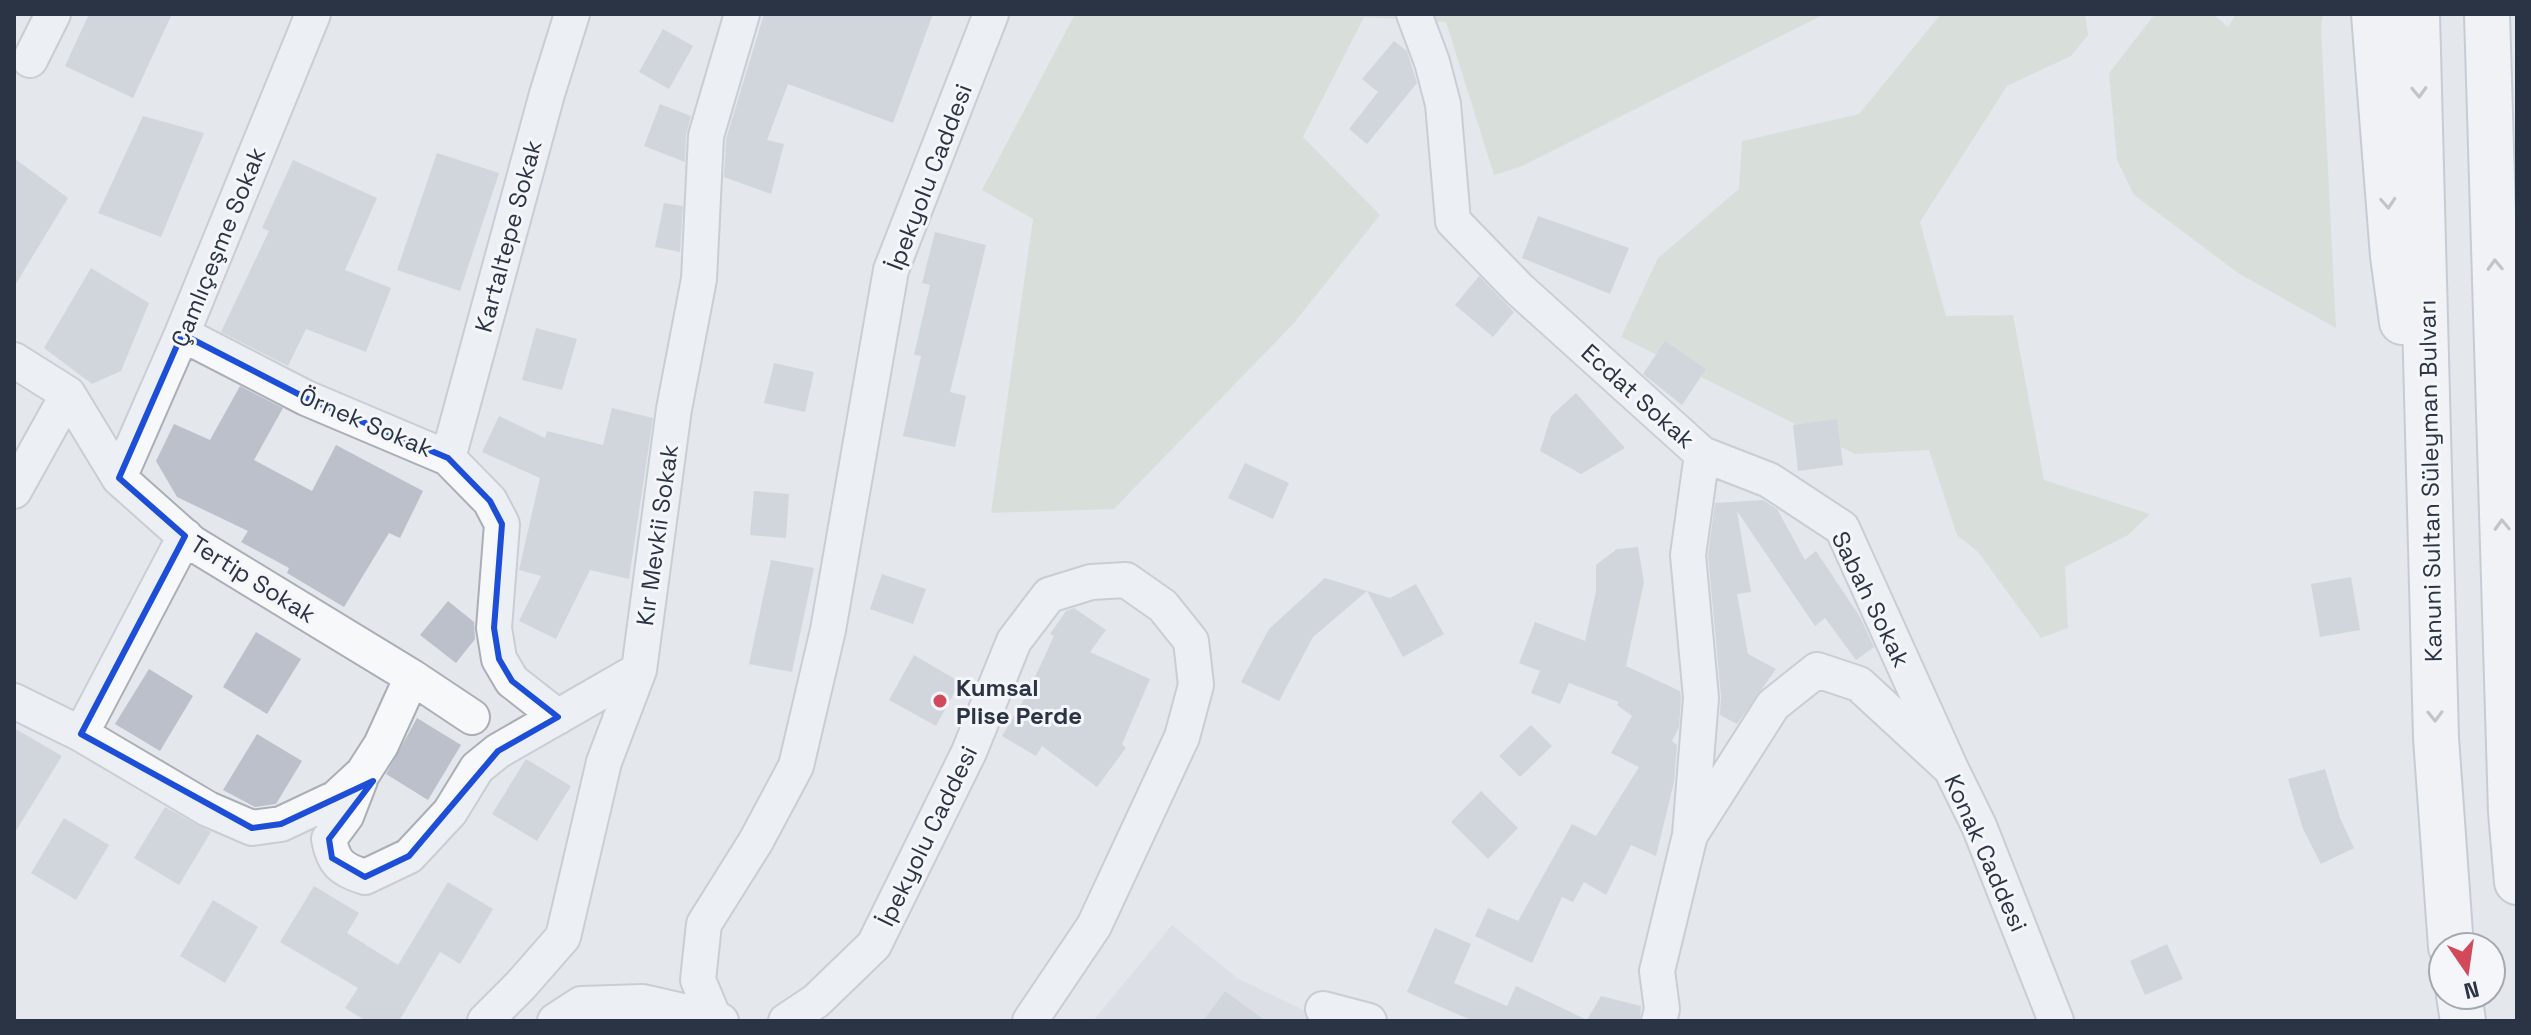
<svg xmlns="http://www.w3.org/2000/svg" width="2531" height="1035" viewBox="0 0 2531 1035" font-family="'Space Grotesk',sans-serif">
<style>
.built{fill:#d2d6de}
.green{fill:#c9d6c5}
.building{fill:#bbc0ca}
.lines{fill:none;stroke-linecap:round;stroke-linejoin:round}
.minor-casing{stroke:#a9aeb7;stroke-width:38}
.major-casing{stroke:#a3abb8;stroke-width:48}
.minor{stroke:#f7f8fa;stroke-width:34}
.major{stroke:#fff;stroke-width:44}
.oneway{stroke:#959aa2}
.marked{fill:none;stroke:#1d4ed8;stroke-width:6;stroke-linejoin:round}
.poi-dot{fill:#d1495b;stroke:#f4f6f9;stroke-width:3}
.labels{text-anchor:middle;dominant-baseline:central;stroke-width:6;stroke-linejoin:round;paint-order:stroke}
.street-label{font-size:24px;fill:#2b3445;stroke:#f4f6f9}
.poi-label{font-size:24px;font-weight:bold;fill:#2b3445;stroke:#f4f6f9;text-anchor:start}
</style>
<rect width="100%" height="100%" fill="#e4e7ec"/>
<!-- built -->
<path class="built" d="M1172 925 1237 978 1326 1021H1093Z"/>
<!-- green -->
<path class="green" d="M1075 14H1825L1520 167 1494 175 1446 22 1364 17 1303 137 1380 215 1294 323 1114 509 991 513 1033 219 982 190Z
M1941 14H2085L2088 35 2071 56 2007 86 1920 222 1946 316 2013 315 2044 480 2150 514 2128 535 2065 567 2068 628 2041 638 1978 552 1957 535 1929 450 1855 454 1621 337 1658 258 1739 189 1742 141 1859 114Z
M2155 14H2213L2228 27 2236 14H2323L2321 29 2336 328 2238 273 2134 195 2117 160 2109 73Z"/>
<!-- building -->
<path class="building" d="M89 14H172L133 98 65 66Z
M764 14H933L893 123 788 84 767 140 784 144 771 194 724 177 726 139Z
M663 29 693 46 669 89 639 72Z
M1394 41 1407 51 1417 83 1367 144 1349 129 1378 92 1362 79Z
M660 104 691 116 686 135 685 162 644 146Z
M143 116 204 133 161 237 98 213Z
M437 153 499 173 460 291 397 270Z
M14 158 68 198 14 287Z
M293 160 377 198 345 270 391 288 366 352 306 329 288 366 221 332 269 231 262 228Z
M664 203 683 206 680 252 655 247Z
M1538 216 1629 248 1610 294 1522 258Z
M935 232 986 245 950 392 966 396 955 447 903 436 921 356 914 355 930 285 922 283Z
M91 268 149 303 121 371 92 384 44 348Z
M1479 276 1514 312 1493 337 1455 305Z
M536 328 577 339 562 390 522 380Z
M1665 341 1706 369 1682 405 1643 374Z
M774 363 814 372 805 412 764 403Z
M240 386 283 408 254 460 312 491 336 445 423 491 400 538 389 533 344 607 287 573 289 568 241 542 248 531 177 497 156 461 174 424 210 440Z
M1576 393 1625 448 1581 474 1540 451 1551 416Z
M612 408 653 418 629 579 590 570 556 639 519 621 541 576 519 570 540 478 482 452 499 416 545 438 547 431 603 445Z
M1837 419 1843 465 1798 471 1793 425Z
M1245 463 1289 483 1273 519 1228 498Z
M754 491 789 494 786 538 750 535Z
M1763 500 1777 509 1805 560 1816 551 1860 617 1874 647 1856 660 1825 618 1815 626 1737 511 1751 592 1737 594 1748 654 1776 669 1737 724 1720 715 1721 696 1708 555 1715 503Z
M1638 547 1644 582 1626 666 1680 691 1681 698 1679 727 1672 741 1677 745 1674 782 1656 856 1631 845 1606 895 1584 882 1573 902 1562 897 1532 963 1475 936 1488 908 1518 921 1572 824 1596 836 1639 767 1611 753 1632 716 1617 705 1619 702 1569 683 1560 704 1531 693 1540 671 1519 663 1535 622 1585 641 1596 591V565L1617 549Z
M771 560 814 568 792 672 749 664Z
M882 574 926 589 913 624 870 609Z
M2351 577 2360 630 2320 637 2311 584Z
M1325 578 1390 598 1416 584 1444 634 1403 657 1367 591 1313 637 1279 701 1241 682 1269 629Z
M448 601 474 622 475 639 456 663 420 635Z
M1074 608 1106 630 1090 652 1150 679 1122 744 1126 748 1097 787 1042 746 1036 756 1002 736 1027 694 1054 636 1050 634 1066 611Z
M256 632 301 659 267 714 223 687Z
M914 655 960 682 936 726 889 700Z
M149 669 193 696 160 751 115 724Z
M417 718 461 745 428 800 386 774Z
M1531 725 1552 746 1520 777 1499 756Z
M14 728 62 756 14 834Z
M257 734 302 761 276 804 255 807 223 790Z
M526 759 571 786 537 841 492 814Z
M2325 769 2340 818 2354 848 2321 864 2303 829 2288 779Z
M1481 791 1518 828 1488 859 1451 822Z
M165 807 211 832 179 885 134 858Z
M64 818 109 845 76 900 31 873Z
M448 882 493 909 460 964 440 952 399 1021H366L345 1008 358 988 280 942 314 886 359 913 347 933 398 965Z
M213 900 258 927 225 983 180 956Z
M1435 928 1471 944 1454 983 1507 1006 1516 986 1587 1020 1601 996 1641 1006 1640 1021H1473L1407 992Z
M2167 944 2183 979 2145 995 2130 961Z
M1225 991 1266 1021H1203Z"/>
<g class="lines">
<defs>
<path id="minor" d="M1414 14 1432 62 1443 104 1453 221 1519 289 1702 454 1769 480 1842 528 1951 769
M30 60 53 14
M182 334 306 398 448 458 490 501 502 524 494 628 499 659 512 681 558 717
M14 360 68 394 119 478 192 543 412 677 472 717
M448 458 547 94 572 14
M119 478 182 334 313 14
M14 491 68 394
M14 701 81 734 208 809 252 828 281 824 336 798 363 773 381 745 412 677
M81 734 185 536
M360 780 346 816 329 839C333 863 342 870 365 877L409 856 450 812 477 768 498 751 639 670
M1690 835 1773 705 1817 670 1859 684 1951 769 1979 826 2056 1021
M1323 1009 1369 1021
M485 1021 521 985 563 937 604 762 639 670 674 409 699 279 706 136 742 14
M555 1021 581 1004 643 1002 714 1018
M721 1021 714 1018 698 980 704 924 756 841 796 766 828 630 891 270 991 14
M786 1021 816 1001 874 945 969 752 1014 641 1049 595 1091 582 1126 580 1163 606 1191 641 1196 685 1182 737 1094 926 1030 1021
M1659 1021 1662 1009 1657 971 1690 835 1701 698 1688 555 1702 454"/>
<path id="major" d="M2374 14 2393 256 2402 322
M2417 14 2436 738 2451 947
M2487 14 2511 812 2517 882
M2459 995 2463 1021"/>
</defs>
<!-- minor casing -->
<use href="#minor" class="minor-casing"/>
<!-- major casing -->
<use href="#major" class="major-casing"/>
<!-- minor -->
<use href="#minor" class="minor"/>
<!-- major -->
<use href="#major" class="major"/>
</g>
<!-- one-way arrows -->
<defs><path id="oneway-chevron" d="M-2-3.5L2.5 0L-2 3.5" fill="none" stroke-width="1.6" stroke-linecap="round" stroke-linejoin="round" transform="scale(2)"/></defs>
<g class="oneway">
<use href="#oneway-chevron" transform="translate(2419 92) rotate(88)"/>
<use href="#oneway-chevron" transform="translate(2388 203) rotate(86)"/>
<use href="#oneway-chevron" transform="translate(2495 265) rotate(-92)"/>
<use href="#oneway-chevron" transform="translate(2502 525) rotate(-92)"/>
<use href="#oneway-chevron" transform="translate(2435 716) rotate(89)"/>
</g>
<!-- marked area -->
<path d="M0 0H2531V1035H0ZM182 334 306 398 448 458 490 501 502 524 494 628 499 659 512 681 558 717 498 751 409 856 365 877 332 858 329 839 373 781 281 824 252 828 81 734 185 536 119 478Z" fill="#e4e7ec" fill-opacity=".55" fill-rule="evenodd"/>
<path class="marked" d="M182 334 306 398 448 458 490 501 502 524 494 628 499 659 512 681 558 717 498 751 409 856 365 877 332 858 329 839 373 781 281 824 252 828 81 734 185 536 119 478Z"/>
<!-- markers -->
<circle class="poi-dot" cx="940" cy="701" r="8"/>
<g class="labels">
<!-- street labels -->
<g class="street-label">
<text transform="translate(929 177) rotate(-69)">İpekyolu Caddesi</text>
<text transform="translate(508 236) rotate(-75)">Kartaltepe Sokak</text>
<text transform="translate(218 247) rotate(-68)">Çamlıçeşme Sokak</text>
<text transform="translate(1638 396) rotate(42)">Ecdat Sokak</text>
<text transform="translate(366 422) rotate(23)">Örnek Sokak</text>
<text transform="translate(2430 481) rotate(-91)">Kanuni Sultan Süleyman Bulvarı</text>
<text transform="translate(657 535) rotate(-82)">Kır Mevkii Sokak</text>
<text transform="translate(253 579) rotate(32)">Tertip Sokak</text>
<text transform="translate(1871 599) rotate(64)">Sabah Sokak</text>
<text transform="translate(927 836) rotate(-64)">İpekyolu Caddesi</text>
<text transform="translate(1986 853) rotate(66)">Konak Caddesi</text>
</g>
<!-- poi labels -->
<g class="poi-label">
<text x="956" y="687">Kumsal<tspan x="956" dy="28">Plise Perde</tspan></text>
</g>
</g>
<!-- border -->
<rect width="2531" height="1035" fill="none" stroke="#2b3445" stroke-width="32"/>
<!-- north arrow -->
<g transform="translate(2467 971) rotate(167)"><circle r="38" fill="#f4f6f9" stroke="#a4a8b1" stroke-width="2"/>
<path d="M0-6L14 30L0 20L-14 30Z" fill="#d1495b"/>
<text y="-12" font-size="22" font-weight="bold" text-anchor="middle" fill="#2b3445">N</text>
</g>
</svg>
